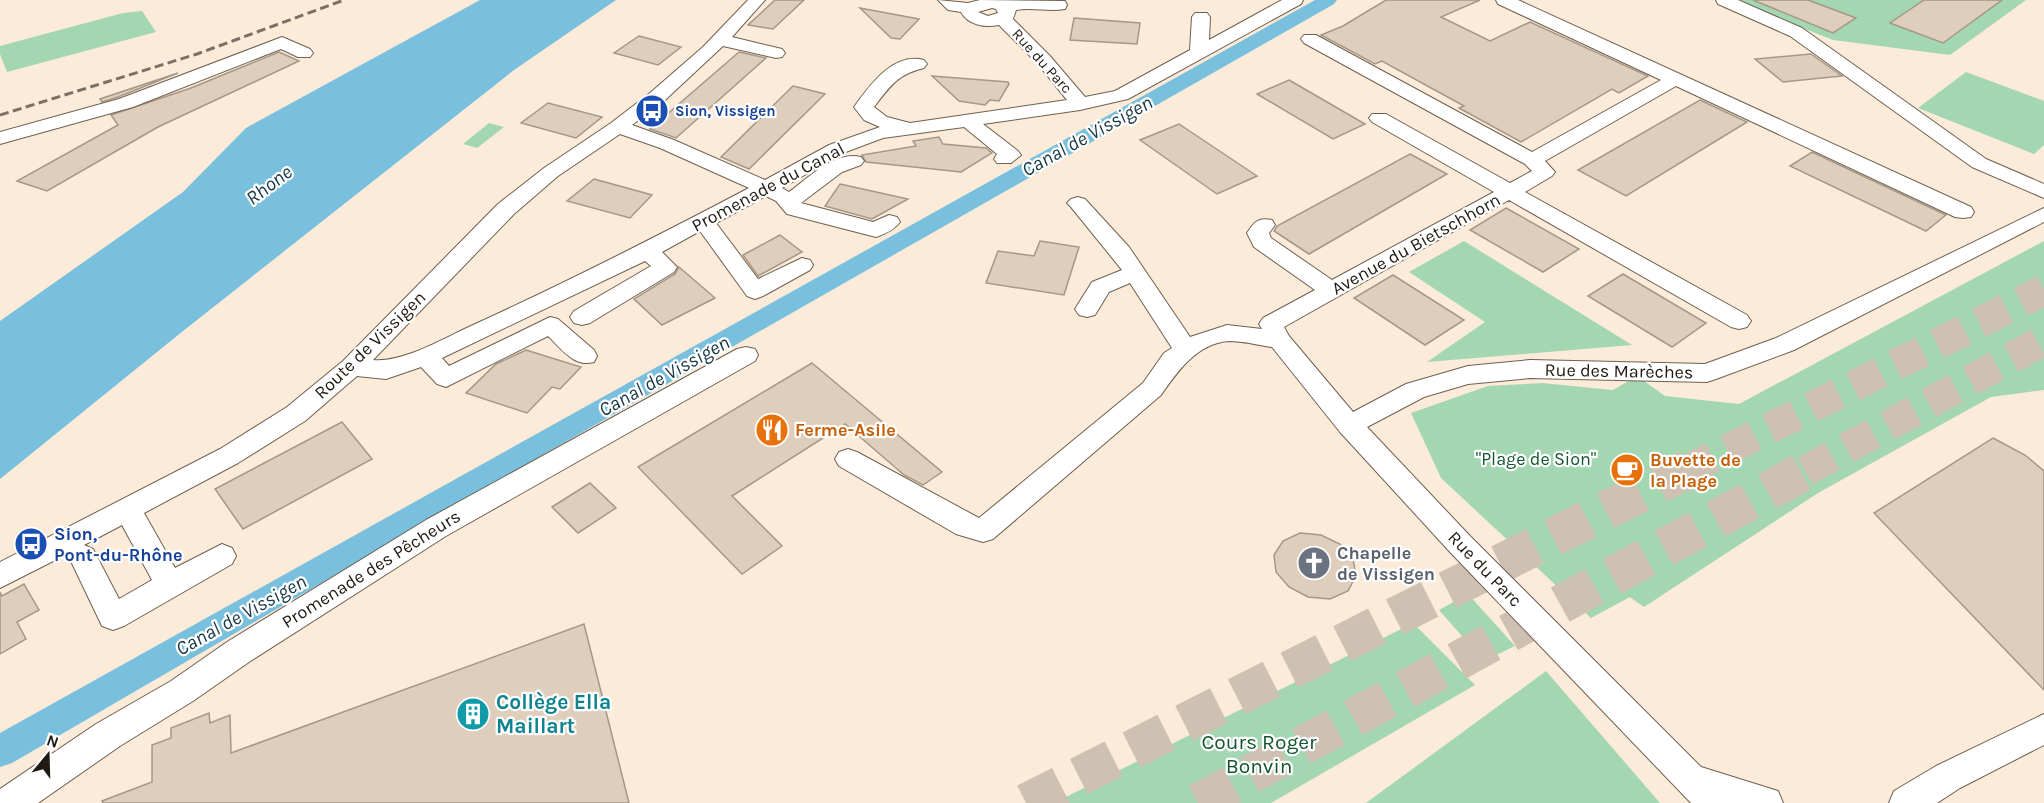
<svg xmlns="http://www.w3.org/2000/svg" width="2044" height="803" font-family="Karla,sans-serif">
<rect width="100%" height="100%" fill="#fbebd8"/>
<g fill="#a3d7b2">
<path d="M1732,0H2026L1950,55L1833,40Z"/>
<path d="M142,11L156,32L7,72L0,54V46L123,13Z"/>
<path d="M1966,72L2044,101V145L2034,154L1918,108Z"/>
<path d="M489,123L504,127L477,148L463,144Z"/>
<path d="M1464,241L1632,345L1427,362L1485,322L1409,272Z"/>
<path d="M2044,241V390L1991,397L1818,493L1644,607L1630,597L1591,618L1441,478L1411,413L1488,386L1542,383L1613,390L1637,376L1665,396L1739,404Z"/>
<path d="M1468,594L1515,646L1484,661L1439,610Z"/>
<path d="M1413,623L1475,685L1271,803H1054Z"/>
<path d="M1546,671L1660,803H1366Z"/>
</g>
<path fill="#79bfde" d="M480,0H616L514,70L183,331L0,479V321L183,192L246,128Z"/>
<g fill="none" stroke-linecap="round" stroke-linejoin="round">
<path fill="#79bfde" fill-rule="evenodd" d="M1315,0H1337L1334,4L488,486L12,763L0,767V733Z"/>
</g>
<g fill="#decebb" stroke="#a69786" stroke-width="1.5">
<path d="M775,0H804L773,29L748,25Z"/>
<path d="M1386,0H1480L1441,17L1490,41L1530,22L1648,76L1619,93L1612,89L1521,142L1459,108L1464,106L1382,61L1375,64L1321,35L1343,26Z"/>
<path d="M1753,0H1808L1856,18L1833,33Z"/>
<path d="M1924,0H2002L1943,43L1890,23Z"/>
<path d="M860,8L919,19L900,39L891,38Z"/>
<path d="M1074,18L1140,23L1137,44L1070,40Z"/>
<path d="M639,36L681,47L658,65L614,53Z"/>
<path d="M279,52L299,61L158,127L47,191L17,181L118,125L111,115L191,88Z"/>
<path d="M739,52L766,58L676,138L650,129Z"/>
<path d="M1811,54L1842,76L1783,82L1755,59Z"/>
<path d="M178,73L118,97L102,102L100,99Z"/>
<path d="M932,76L1008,82L1009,84L999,101L990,100L985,105L959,101Z"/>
<path d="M1289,80L1365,124L1333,139L1257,94Z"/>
<path d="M793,86L825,94L749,169L721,157Z"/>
<path d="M1700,100L1747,122L1626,196L1578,170Z"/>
<path d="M548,103L602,117L576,138L521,123Z"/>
<path d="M1179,124L1257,176L1217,194L1140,140Z"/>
<path d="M939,137L943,144L986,148L992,153L961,172L866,162L862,155L916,146L913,141Z"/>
<path d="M1812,152L1946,215L1926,231L1790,166Z"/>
<path d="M1410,154L1447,174L1309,254L1274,231L1277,226Z"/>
<path d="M594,179L652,195L630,218L567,201Z"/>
<path d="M840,184L908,199L872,219L825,206Z"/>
<path d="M1506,208L1579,249L1543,272L1470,230Z"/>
<path d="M780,235L802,252L758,276L743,255Z"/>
<path d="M1040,241L1079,247L1064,295L986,283L998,251L1034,256Z"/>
<path d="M679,267L715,298L662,325L634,299L675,274Z"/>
<path d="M1623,274L1706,323L1672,347L1588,296Z"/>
<path d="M1393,275L1464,320L1425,345L1354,298Z"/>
<path d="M526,350L581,367L560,389L552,387L527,413L466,393L496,364Z"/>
<path d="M812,363L942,472L923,485L904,475L845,424L732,496L782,546L742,574L638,467Z"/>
<path d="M342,422L372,459L243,529L215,489Z"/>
<path d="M1993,438L2025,455L2044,471V690L1874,513Z"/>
<path d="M590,483L616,508L578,533L552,507Z"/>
<path d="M1300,533L1321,535L1340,544L1353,559L1356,576L1348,591L1330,599L1308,597L1289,587L1276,572L1274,555L1283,541Z"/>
<path d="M24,584L39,610L17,622L26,639L0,654V592L2,596Z"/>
<path d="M584,624L629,803H103L102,801L152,782V745L171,738V728L209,713L210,723L230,715L231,753Z"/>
</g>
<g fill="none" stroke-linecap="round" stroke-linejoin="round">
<g stroke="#cfc1b1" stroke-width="31" stroke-dasharray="31 16" stroke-linecap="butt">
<path d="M1685,471L2044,290"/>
<path d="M1805,471L2044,340"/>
</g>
<g stroke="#cfc1b1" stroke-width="39" stroke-dasharray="39 20" stroke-linecap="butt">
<path d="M1026,803L1688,469"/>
<path d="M1198,803L1808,469"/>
</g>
<g stroke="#6e6050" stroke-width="2">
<g id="minor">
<path d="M748,0H765L732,37L782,49L785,53L782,57L776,58L723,46L664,101L632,125L674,140L765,180L829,145L880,127L864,120L854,107C870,85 893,52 924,60L927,64L924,68C898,74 890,86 874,107L887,117L910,123L1067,100L1038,64L999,25C985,28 968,25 961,12L948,10L938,0L968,3L980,0L1065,1L1067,5L1065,9C1049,12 1033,7 1016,10L1013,19L1050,56L1085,97L1115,91L1190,50L1192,17L1195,13H1207L1210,17L1209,40L1282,0H1303L1301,4L1128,99L1080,110L983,124L1018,151L1021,155L1011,163H997L994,159L997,154L964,127L883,138L843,153L782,188L789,192C808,178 836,150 861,157L864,161L861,165L842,172L801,203L873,222L889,215L897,217L900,222C894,230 885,234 876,237L787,214L776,201L766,196L716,223L758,279L802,258L810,260L813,265L810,270L763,296L755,299L747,296L700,231L662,252L677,267L674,272L590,323L582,325L574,323L570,317L574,311L651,266L645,261L442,358L449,366L550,317L558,319L594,350L597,356L594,362C574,368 561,348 548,336L446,387L437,384L421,367L386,379L357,376L305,421L238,463L144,513L175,568L222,544L232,548L236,556L232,564L124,626L113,630L102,626L69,557L71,552L0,588V562L220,449L287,407L343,361L498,204L544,168L611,123L650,93L703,47ZM992,8L996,9L998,13L988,16L978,12ZM620,134L660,148L749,188C658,236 565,283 471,326C444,338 403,363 373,360L514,214L558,176ZM122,525L152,580L119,599L93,549L84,545Z"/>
<path d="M1496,0H1518L1971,207L1974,212L1971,217L1963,218L1955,217L1676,86L1545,161L1555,172L1552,176L1525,192L1747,315L1751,321L1747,327L1739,329L1731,327L1509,200L1284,327L1289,336L1353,412L1406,384L1468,366L1530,360L1705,364L1776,338L2044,208V222L1794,350L1716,379L1707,382L1530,378L1468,384L1424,397L1367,427L1470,536L1701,767L1778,791L1783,803H1691L1450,552L1340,432L1272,347C1258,345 1243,341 1229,341C1197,343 1177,372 1161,395L993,539L983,542L956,534L839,466L835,459L839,452L848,449L857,452L979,518L1143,383L1164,353L1172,348L1130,283L1109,292L1095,315L1087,317L1079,315L1075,309L1092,282L1122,270L1071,207L1067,203L1071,199L1078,197L1085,199L1129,247L1190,337L1227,325L1262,329L1259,324L1263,318L1315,290L1254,247L1247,233C1254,222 1258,217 1272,220L1275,225L1269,233L1271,238L1332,280L1494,192L1372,122L1369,118L1372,114H1386L1510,183L1532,171L1525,164L1304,43L1301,39L1304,35H1316L1532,152L1661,80L1498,4Z"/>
<path d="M1716,0H1738L1802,28L1986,159L2044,184V198L1972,167L1790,36L1718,4Z"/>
<path d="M282,37L310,49L313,53L310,57H298L281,49L133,107L0,144V132L119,99Z"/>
<path d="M746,347L755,349L758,355L755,361L446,536L249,662L193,701L120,746L38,803H0V789L96,724L171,681L227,642L426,520L737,349Z"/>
<path d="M2044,714V745L1960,788L1937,803H1889L1894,791L1936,766Z"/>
</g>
</g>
<use href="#minor" fill="#fff" fill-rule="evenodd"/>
<path stroke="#7a7065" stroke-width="3" stroke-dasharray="9 4.5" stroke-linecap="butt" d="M0,115L197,54L344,0"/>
</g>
<defs>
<g id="bus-disc" transform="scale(1.725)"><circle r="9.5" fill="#1a4fb4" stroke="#fff"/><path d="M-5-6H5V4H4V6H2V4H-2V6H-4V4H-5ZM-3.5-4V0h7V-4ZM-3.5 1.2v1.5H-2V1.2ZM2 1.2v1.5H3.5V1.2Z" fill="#fff"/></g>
<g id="restaurant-disc" transform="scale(1.725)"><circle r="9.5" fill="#e8710a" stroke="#fff"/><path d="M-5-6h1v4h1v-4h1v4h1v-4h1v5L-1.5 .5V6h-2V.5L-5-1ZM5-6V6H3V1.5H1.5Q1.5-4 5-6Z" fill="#fff"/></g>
<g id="cafe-disc" transform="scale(1.725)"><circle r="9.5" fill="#e8710a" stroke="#fff"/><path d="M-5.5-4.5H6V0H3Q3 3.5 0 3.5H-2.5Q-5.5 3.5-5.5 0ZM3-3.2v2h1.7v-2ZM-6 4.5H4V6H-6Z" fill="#fff"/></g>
<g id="church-disc" transform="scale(1.725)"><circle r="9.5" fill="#6b7280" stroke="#fff"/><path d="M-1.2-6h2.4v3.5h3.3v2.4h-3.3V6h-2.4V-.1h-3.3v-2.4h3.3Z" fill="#fff"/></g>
<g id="building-disc" transform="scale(1.725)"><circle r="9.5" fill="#0f9aa8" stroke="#fff"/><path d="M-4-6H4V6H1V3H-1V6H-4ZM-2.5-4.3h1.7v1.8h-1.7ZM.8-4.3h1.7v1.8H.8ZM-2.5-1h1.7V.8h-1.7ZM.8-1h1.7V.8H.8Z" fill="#fff"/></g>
</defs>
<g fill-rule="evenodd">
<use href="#bus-disc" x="652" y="111"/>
<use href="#restaurant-disc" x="772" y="430"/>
<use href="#cafe-disc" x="1627" y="470"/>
<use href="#bus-disc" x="31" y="544"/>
<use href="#church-disc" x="1314" y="563"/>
<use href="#building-disc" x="473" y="714"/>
</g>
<g text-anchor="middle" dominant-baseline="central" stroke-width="4.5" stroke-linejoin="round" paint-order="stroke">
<g font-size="15" fill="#201a14" stroke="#fff">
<text transform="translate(1042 61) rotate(48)">Rue du Parc</text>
</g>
<g font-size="15" font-weight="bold" fill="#164399" stroke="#fff" text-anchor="start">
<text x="675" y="111">Sion, Vissigen</text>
</g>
<g font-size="18" fill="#201a14" stroke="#fff">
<text transform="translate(768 187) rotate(-28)">Promenade du Canal</text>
<text transform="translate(1416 244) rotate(-29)">Avenue du Bietschhorn</text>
<text transform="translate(370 345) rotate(-44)">Route de Vissigen</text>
<text transform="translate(1619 371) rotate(1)">Rue des Marèches</text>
<text transform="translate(371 569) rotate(-32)">Promenade des Pêcheurs</text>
<text transform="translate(1485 569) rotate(46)">Rue du Parc</text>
</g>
<g font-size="18" font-weight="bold" fill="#c56008" stroke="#fff" text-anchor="start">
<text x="795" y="430">Ferme-Asile</text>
<text x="1650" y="460">Buvette de<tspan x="1650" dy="21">la Plage</tspan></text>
</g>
<g font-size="18" fill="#135530" stroke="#fff">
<text x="1536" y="459">"Plage de Sion"</text>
</g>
<g font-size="18" font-weight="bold" fill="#164399" stroke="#fff" text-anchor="start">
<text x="54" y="534">Sion,<tspan x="54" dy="21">Pont-du-Rhône</tspan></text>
</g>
<g font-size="18" font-weight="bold" fill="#5b616d" stroke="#fff" text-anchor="start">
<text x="1337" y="553">Chapelle<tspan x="1337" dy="21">de Vissigen</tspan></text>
</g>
<g font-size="20" font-style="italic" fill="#163744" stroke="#fff">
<text transform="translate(1087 136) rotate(-29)">Canal de Vissigen</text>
<text transform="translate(269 185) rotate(-37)">Rhone</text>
<text transform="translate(664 376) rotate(-29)">Canal de Vissigen</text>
<text transform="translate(241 615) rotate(-29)">Canal de Vissigen</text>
</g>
<g font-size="21" font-weight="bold" fill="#0d838f" stroke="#fff" text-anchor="start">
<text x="496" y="702">Collège Ella<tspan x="496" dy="24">Maillart</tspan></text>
</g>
<g font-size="21" fill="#135530" stroke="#fff">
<text x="1259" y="742">Cours Roger<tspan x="1259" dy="24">Bonvin</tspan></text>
</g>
</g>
<g transform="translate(48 755) rotate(19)" stroke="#ffffff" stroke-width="4.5" paint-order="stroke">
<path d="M0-4.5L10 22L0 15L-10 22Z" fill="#201a14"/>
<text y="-9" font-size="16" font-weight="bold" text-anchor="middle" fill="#201a14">N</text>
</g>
</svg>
